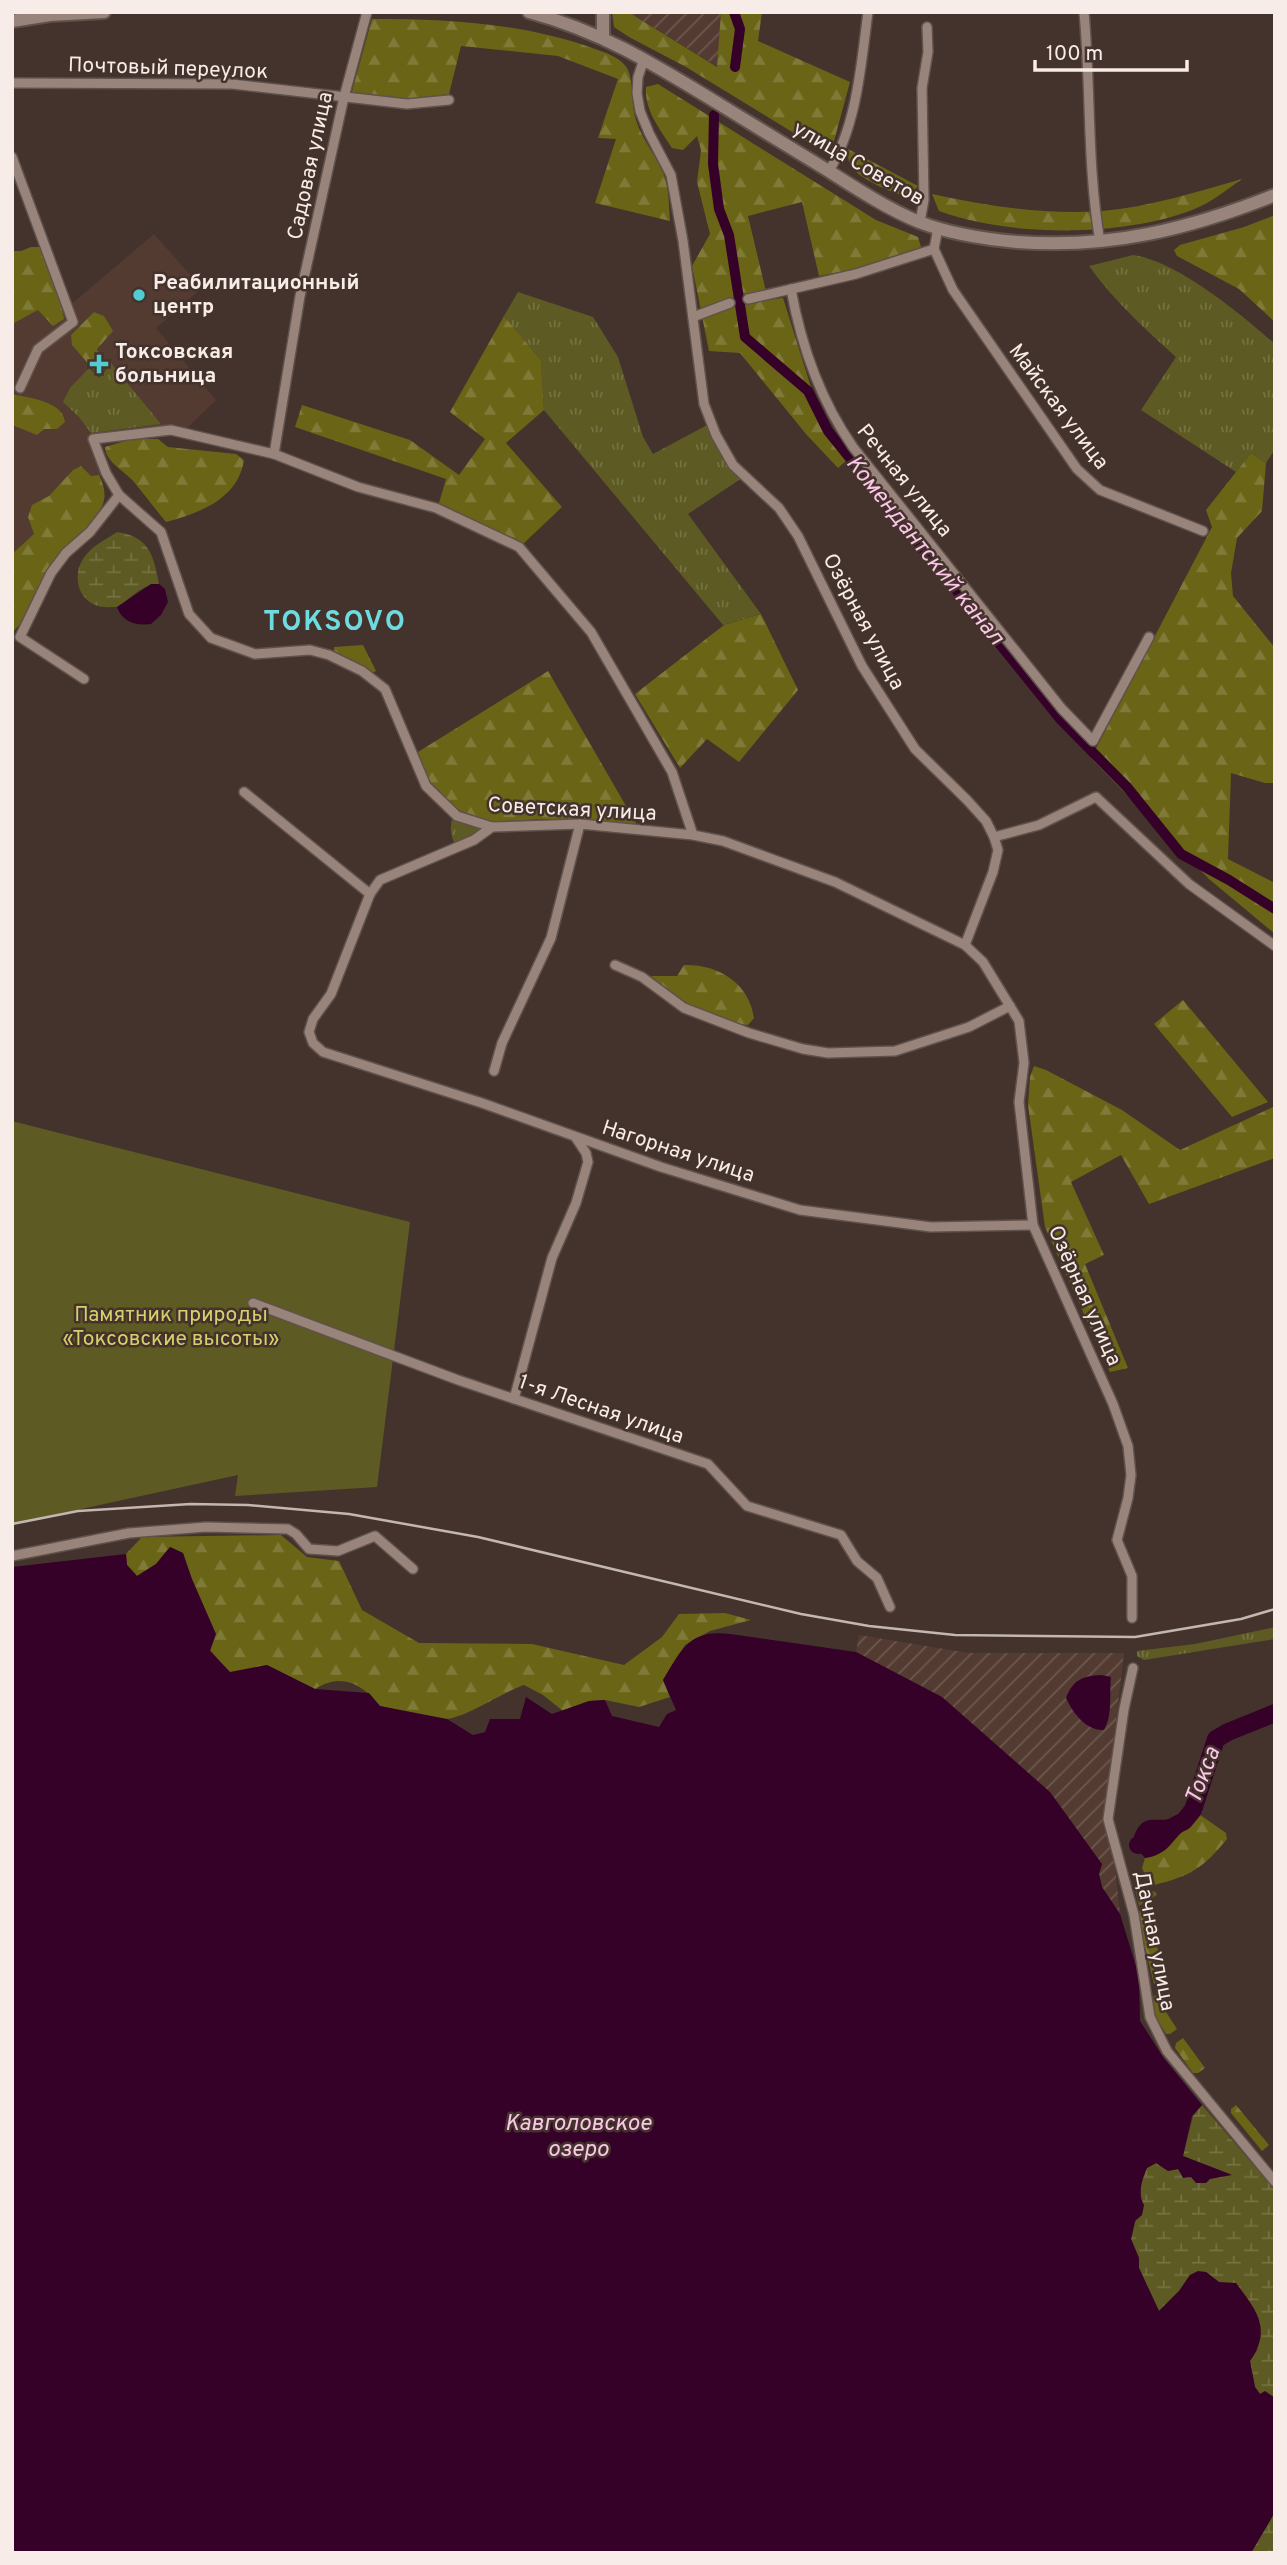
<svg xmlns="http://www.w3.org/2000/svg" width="1287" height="2565" font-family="Overpass,sans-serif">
<defs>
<pattern id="industrial-furrows" width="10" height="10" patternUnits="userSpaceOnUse" patternTransform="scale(1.75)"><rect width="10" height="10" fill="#533b31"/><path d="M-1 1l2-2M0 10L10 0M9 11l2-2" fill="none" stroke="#6c584f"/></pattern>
<pattern id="grass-tufts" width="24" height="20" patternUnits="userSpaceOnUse" patternTransform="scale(1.75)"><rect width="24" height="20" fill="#5d5a23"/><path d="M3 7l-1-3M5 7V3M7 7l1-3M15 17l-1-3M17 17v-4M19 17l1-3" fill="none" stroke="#757243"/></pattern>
<pattern id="forest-firs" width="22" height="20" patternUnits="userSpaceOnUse" patternTransform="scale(1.75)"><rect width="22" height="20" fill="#696416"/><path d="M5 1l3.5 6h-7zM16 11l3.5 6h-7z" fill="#7f7a38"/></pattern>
<pattern id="wetland-marsh" width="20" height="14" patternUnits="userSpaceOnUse" patternTransform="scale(1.75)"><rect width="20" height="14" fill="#5d5a23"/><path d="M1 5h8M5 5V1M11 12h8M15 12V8" fill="none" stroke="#757243"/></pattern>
</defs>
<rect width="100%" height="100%" fill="#44332c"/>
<path fill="#533b31" d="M154,234L202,288L156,328L216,400L186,429L166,426L135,428L88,435L103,472L85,492L12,555V274L68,307Z"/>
<g fill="url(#industrial-furrows)">
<path d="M628,12H721L718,67Z"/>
<path d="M859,1635L969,1653H1124L1104,1821L1114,1858L1120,1914L1102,1887L1099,1874L942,1697L856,1652Z"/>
</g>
<g fill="url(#grass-tufts)">
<path d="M1133,255C1177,261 1241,314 1275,344V449L1266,463L1251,453L1236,472L1141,410L1176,357C1144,328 1114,301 1089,266Z"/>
<path d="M518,292L593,317L618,357L643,437L653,454L709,424L742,478L688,514L761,614L723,625L544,410L541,360L504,316Z"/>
<path d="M110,360L113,366L161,424L91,433L79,417L63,402L70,388L89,368L99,378L107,369L104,363Z"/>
<path d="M457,810L493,822L495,830L477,844L460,852C450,840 447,823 457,810Z"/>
<path d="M1275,1627V1639L1144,1660L1137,1656V1651L1195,1644Z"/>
</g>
<g fill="url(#forest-firs)">
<path d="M612,12H628L717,67L721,12H762L758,41L850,82L834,141L828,148L820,149L686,67L629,37L614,27Z"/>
<path d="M372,19C447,19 525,23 595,49C606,53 620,57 627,68C634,80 631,105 636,120C642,141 659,158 665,178C669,191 669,207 670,221L595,203L616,139L598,138L618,79L558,56L461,46L446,106L409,109L349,102Z"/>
<path d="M658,84L876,220L918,237L921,247L855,269L819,276L802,202L748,216L768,300L783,298L825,432L848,459L838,468L806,434L740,353L709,351L692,266L710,234L697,182L701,150L697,136L683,150L672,148C660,129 644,110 646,87Z"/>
<path d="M848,149L918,186L909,197C893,194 865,181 854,170C848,164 848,157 848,149Z"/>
<path d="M1242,179C1226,190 1211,203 1192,210C1122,237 1009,237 939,211L932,194C988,206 1044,215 1102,211C1149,207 1196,192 1242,179Z"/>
<path d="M1275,215V322L1239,289L1177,256L1174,250L1180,245L1244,227Z"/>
<path d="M31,247H40L61,303L64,319L53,326L38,310L12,324V251H21Z"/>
<path d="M94,312L104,316L113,331L97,349L105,368L99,376L72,345L71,335Z"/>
<path d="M504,316L541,360L544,410L506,443L562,507L523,544L439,503L446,479L295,427L302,405L410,440L459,475L485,439L450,412Z"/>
<path d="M12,394C29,398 63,401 65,422L57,429H44L37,435L12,425Z"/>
<path d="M132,439H158L168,447L236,454L244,460C238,499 200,513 166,522C155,509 145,495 134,482C124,470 106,463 105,447Z"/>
<path d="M1251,453L1266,463L1262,511L1237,538L1231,573L1233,596L1275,648V783H1265L1231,773L1228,859L1275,883V934L1209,879L1091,758L1212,527L1206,510Z"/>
<path d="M81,466L91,476L99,475C104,485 107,496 102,506C91,530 66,543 52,563C41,578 41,594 33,608C27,617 19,625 12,633V554L34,534L28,517L32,505L49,496L73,470Z"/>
<path d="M761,614L798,690L739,762L707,739L680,768L635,694L724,625Z"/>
<path d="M363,645L376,671L372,673L364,666L334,652V647Z"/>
<path d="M548,671L637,825L544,819L493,822L457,810L443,799L429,784L418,752Z"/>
<path d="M684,965C717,964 749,982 754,1018L748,1025C713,1023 675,1000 651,976H677Z"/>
<path d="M1183,1000L1268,1102L1232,1117L1154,1024Z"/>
<path d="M1034,1066L1046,1070L1122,1110L1180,1150L1275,1106V1158L1149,1204L1121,1155L1071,1182L1104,1255L1085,1264L1128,1368L1110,1372L1045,1227L1028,1105L1030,1077Z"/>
<path d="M281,1535L307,1557L339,1561L362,1610L419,1643L532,1644L624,1665L662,1637L679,1614L725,1613L751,1620L710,1631L685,1645L663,1680L670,1697L639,1707L605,1700L589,1701L563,1711L543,1695L524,1685C503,1692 462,1720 444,1719C423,1718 400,1710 380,1706C362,1684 342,1672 315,1689L267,1665L230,1673L210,1650L183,1553L170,1547L156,1564L137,1576L127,1565L126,1554L142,1537Z"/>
<path d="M1193,1810L1226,1833L1227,1839C1203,1868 1191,1876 1154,1885L1147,1879L1142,1868L1145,1858C1169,1854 1170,1842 1186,1828L1184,1821Z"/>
<path d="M1146,1905L1166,1980L1158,1984H1154L1137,1913Z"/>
<path d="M1155,1995L1177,2029L1170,2034H1166L1154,2014L1151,2000Z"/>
<path d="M1183,2038L1205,2068L1198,2073H1193L1175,2048L1176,2043Z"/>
<path d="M1236,2105L1269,2145L1262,2151L1231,2113V2109Z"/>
</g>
<g fill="url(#wetland-marsh)">
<path d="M117,532C149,536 154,556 159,584C141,584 131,599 117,607C110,607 101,608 95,605C77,597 73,575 83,559C91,546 105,540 117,532Z"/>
<path d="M1202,2105L1275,2190V2398L1266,2392L1260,2394L1255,2387L1250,2361L1258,2349L1219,2282L1206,2272L1190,2275L1179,2291L1159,2311L1139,2268V2258L1131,2239L1141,2199V2185L1146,2168L1156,2163L1168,2171L1178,2169C1196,2181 1209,2180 1230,2174L1183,2156L1193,2116Z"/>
<path d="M1275,2512V2553H1251Z"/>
</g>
<g fill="#5d5a23">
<path d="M12,1121L410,1222L377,1487L235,1496L238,1475L12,1524Z"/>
<path d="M1134,1886L1156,1892L1157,1895L1139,1906Z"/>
</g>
<g fill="#360129">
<path d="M151,584H159L165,589L168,602L161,615L151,624C136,626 122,622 117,607Z"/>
<path d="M170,1547L183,1553L192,1579L216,1634L210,1651L230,1672L267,1665L315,1689L369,1693L380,1706L447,1719L473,1735L485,1732L490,1719H520L526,1697L552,1714L589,1701L605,1700L612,1716L659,1727L667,1714L676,1710L663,1680C682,1649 689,1629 730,1634L856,1652L942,1697L1050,1792L1102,1864L1099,1874L1102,1887L1120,1914L1139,1976L1140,2021L1163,2057L1202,2105L1192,2116L1183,2156L1232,2175L1210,2179L1206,2183H1196L1191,2177L1183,2178L1178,2169L1168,2171L1156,2163L1147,2168C1142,2180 1137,2193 1144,2205L1142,2215L1135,2221L1131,2239L1139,2258V2268L1159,2311L1179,2291L1190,2275L1198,2271L1206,2272L1219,2282L1236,2283C1257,2311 1272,2329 1250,2361L1255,2387L1260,2394L1265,2391L1275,2398V2512L1251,2553H12V1567L126,1554L127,1565L137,1576L156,1564Z"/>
<path d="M1101,1675L1111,1677C1109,1694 1113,1715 1104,1730C1086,1731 1073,1713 1066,1698C1073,1680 1082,1676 1101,1675Z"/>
<path d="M1193,1810L1184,1821L1186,1828C1170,1842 1169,1854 1145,1858L1139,1851L1134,1836C1143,1813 1153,1822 1172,1819C1179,1817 1186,1811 1193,1810Z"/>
</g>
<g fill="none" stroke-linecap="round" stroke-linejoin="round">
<g stroke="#360129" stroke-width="10">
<path d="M734,12L740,29L735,67"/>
<path d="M714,115L713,164L719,209L729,235L745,337L808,391L828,431L1061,720L1127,787L1181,854L1229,880L1275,909"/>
</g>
<path stroke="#360129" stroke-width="18" d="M1138,1845L1184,1821L1193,1810L1216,1739L1228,1732L1275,1713"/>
<g stroke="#5f514b" stroke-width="12">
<g id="street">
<path d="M1084,12C1091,89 1087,166 1100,242"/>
<path d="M644,59L638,77L637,93L640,111L649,133L671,175L683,241L704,404L716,435L733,465L779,508L798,536L862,666L915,749L967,800L986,821L994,837L998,850L993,872L965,945L983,962L1019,1021L1024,1063L1019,1102L1033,1225L1113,1404L1128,1446L1131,1475L1128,1498L1117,1540L1132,1576V1618"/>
<path d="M12,83L232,84L407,104L449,100"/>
<path d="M12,157L73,322L38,349L20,388"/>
<path d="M829,171C857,125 861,65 868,12"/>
<path d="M920,222L924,200L922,88L928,52L927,27"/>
<path d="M934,249L953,290L1077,469L1100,490L1203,531"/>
<path d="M791,289C801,345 821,401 853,447L1062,709L1093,741L1149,637"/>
<path d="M748,299L856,274L934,249L938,228"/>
<path d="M693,317L730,303"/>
<path d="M274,454L300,296L344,97L367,12"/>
<path d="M119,495L161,532L189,614L211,638L255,654L310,650L329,655L362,671L385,689L426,786L457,816L492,827L580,824L693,835L723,841L835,882L965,945"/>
<path d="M84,679L20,637L51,573L66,553L90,532L119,495L106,473L93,439L171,430L274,454L358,487L436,508L519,547L591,632L672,772L693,835"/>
<path d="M244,792L370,894L331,994L313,1019L309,1032L313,1043L323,1052L482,1103L661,1167L800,1210L931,1227L1033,1225"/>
<path d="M994,837L1039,825L1096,797L1189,884L1275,946"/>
<path d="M370,894L380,880L474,840L492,827"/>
<path d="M615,965L642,977L684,1008L749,1033L803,1049L828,1053L895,1051L969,1027L1010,1006"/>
<path d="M494,1071L502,1043L551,938L580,824"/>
<path d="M253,1303L458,1380L708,1464L747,1506L841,1535L857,1561L877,1578L890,1607"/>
<path d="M514,1399L552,1258L576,1203L588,1162L586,1153L576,1138"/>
<path d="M12,1556L129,1533L206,1527L288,1529L296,1534L309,1549L338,1551L375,1536L413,1569"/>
<path d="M1133,1668L1124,1709L1108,1819L1134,1915L1150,2017L1167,2051L1275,2182"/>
</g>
</g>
<g stroke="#5f514b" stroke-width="16">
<g id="secondary">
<path d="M529,12C603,32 655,65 719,104C755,126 791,148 827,170C857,189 886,208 919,222C950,234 984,239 1017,242C1109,249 1190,229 1275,195"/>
<path d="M12,21L50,15L104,12"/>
<path d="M603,37V12"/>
</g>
</g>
<use href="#street" stroke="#99847c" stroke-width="9"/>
<use href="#secondary" stroke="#99847c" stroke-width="12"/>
<path stroke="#c3b7b1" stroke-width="2.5" d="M12,1524L78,1511L191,1504L248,1505L349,1514L478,1537L801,1614L869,1626L955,1635L1135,1637L1241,1619L1275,1609"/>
</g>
<g fill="#51ccd2" stroke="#44332c" stroke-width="2.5">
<circle cx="139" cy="295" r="7"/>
<path d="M95.5 353.5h7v7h7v7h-7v7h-7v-7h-7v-7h7z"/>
</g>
<g text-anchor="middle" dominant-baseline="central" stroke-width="5" stroke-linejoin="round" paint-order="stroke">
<g font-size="21" fill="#f7ece7" stroke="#44332c">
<text transform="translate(168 69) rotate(2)">Почтовый переулок</text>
<text transform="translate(858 164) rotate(30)">улица Советов</text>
<text transform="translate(311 166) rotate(-78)">Садовая улица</text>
<text transform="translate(1058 407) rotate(53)">Майская улица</text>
<text transform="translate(904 481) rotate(51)">Речная улица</text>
<text transform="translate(863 622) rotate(62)">Озёрная улица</text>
<text transform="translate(572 810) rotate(3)">Советская улица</text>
<text transform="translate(678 1152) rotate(18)">Нагорная улица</text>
<text transform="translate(1084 1296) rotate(66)">Озёрная улица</text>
<text transform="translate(601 1410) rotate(19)">1-я Лесная улица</text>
<text transform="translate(1154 1941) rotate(79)">Дачная улица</text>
</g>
<g font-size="21" font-weight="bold" fill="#f7ece7" stroke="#44332c" text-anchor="start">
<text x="153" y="283">Реабилитационный<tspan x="153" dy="24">центр</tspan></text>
<text x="115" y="352">Токсовская<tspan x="115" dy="24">больница</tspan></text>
</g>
<g font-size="21" fill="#d6d06a" stroke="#44332c">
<text x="171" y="1315">Памятник природы<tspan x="171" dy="24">«Токсовские высоты»</tspan></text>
</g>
<g font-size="23" font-style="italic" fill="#fbc6e8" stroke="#44332c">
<text transform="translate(924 551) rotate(51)">Комендантский канал</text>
<text transform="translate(1204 1776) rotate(-69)">Токса</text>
<text x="578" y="2124">Кавголовское<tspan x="578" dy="26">озеро</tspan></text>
</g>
<g font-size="28" font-weight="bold" letter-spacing="2" fill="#6edbe0" stroke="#44332c">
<text x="335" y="623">TOKSOVO</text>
</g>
</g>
<rect width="1287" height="2565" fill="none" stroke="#f7ece7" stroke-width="28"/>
<path d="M1035 60v10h152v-10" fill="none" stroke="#f7ece7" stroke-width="3.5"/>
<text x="1046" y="60" font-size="21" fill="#f7ece7" stroke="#44332c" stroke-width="5" paint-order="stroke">100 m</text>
</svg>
